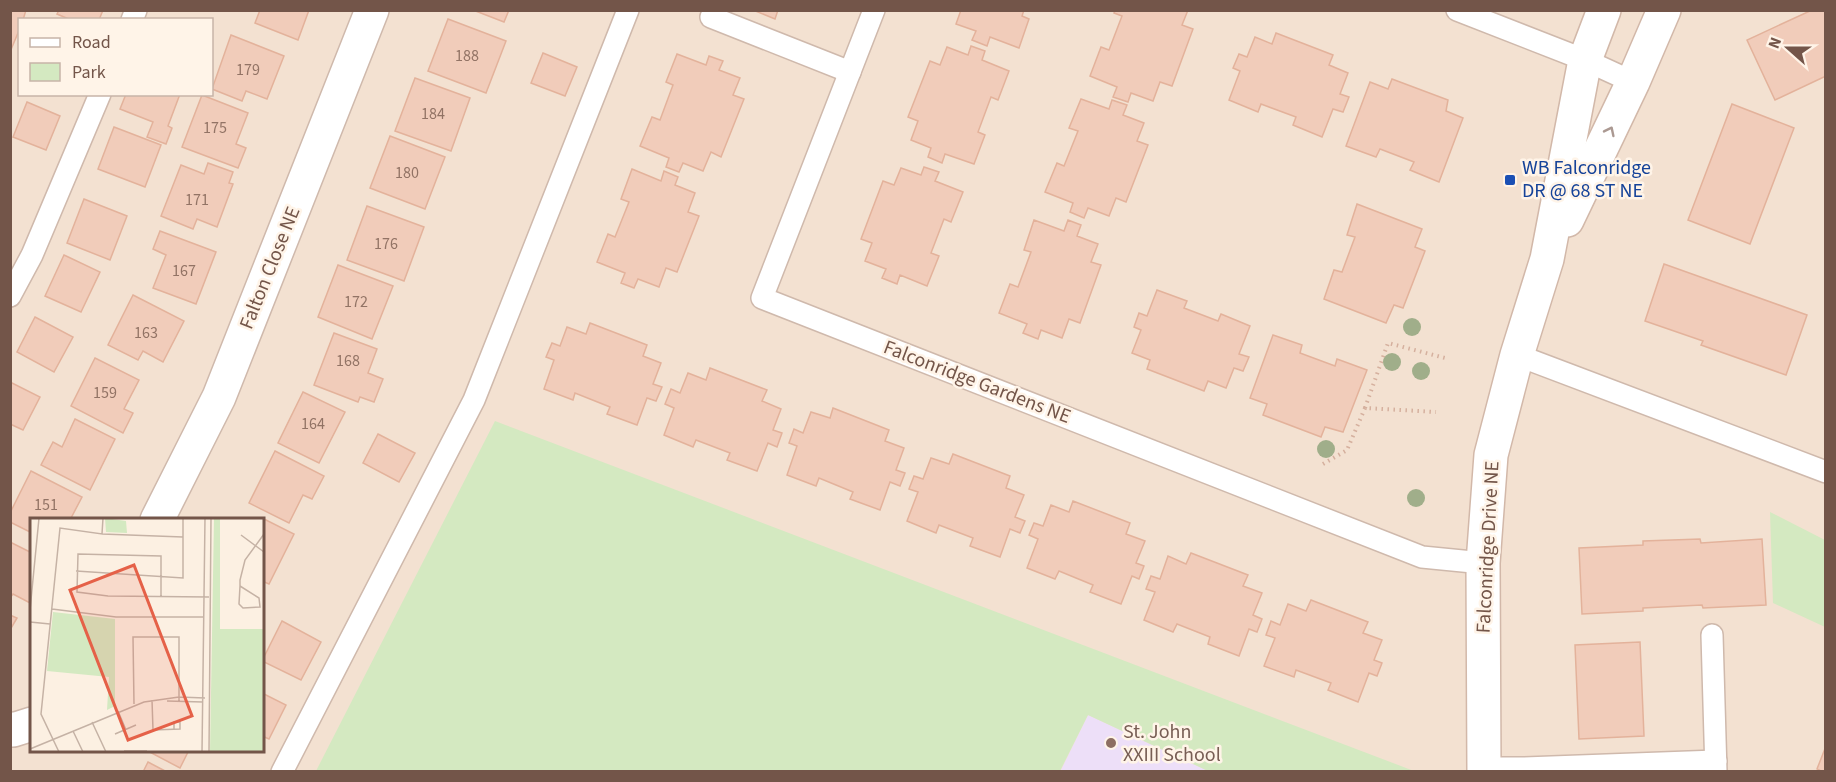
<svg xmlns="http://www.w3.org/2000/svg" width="1836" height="782" font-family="'Source Sans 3',sans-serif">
<rect width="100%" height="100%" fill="#fcf0e2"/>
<path fill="#f3e1d1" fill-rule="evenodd" d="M11,11H1825V771H11ZM20,20H212V94H20ZM32,520H262V750H32Z"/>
<path fill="#eddff8" d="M1088,715L1208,771L1060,772Z"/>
<g fill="#d4e9c1">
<path d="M495,421L1414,771H1208L1088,715L1060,771H316Z"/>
<path d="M1770,512L1825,540V627L1773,603Z"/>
</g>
<g fill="#f1ccba" stroke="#e3b29b" stroke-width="1.5">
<path d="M10,10H26L23,20H20V28L10,52Z"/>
<path d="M59,10H103L99,20H71L57,14Z"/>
<path d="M260,10H309L298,40L255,23Z"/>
<path d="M473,10H509L504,22Z"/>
<path d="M753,10H778L775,19Z"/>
<path d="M961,10H1024L1022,16L1029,19L1019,48L990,37L987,46L972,40L976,31L956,24Z"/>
<path d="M1115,10H1188L1182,25L1193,29L1172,86L1160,82L1153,101L1131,93L1128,102L1113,97L1117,87L1090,76L1101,47L1109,50L1122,16L1114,13Z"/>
<path d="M1812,10H1826V76L1775,100L1747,40Z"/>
<path d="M448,19L506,41L486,93L428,71Z"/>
<path d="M1276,33L1333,55L1329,65L1348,73L1340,94L1349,97L1343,112L1333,109L1322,137L1293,125L1296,117L1261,104L1258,112L1229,100L1240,71L1233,68L1239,54L1247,57L1255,37L1272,44Z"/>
<path d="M231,35L284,56L267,99L246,91L242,101L212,89Z"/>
<path d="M971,46L985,51L982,60L1009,71L998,100L991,97L978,132L985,135L974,164L945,154L942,163L928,157L931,148L911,140L918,121L908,117L930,61L940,65L947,47L968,55Z"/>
<path d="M543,53L577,67L565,96L531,83Z"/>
<path d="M677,54L706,65L709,56L723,61L719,70L740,78L733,95L744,99L721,157L711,152L703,171L683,163L679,172L666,167L669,158L640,146L652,117L660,120L673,85L666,82Z"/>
<path d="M415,78L470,98L451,151L395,131Z"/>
<path d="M1392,79L1448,100L1446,111L1463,118L1439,182L1410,170L1414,162L1380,149L1376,157L1346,146L1370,82L1388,89Z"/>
<path d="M126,94H180L168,126L172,128L166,144L147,137L153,122L120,109Z"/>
<path d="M202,95L248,113L236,144L246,148L238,168L182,147Z"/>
<path d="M1081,99L1109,109L1112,100L1127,105L1123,115L1144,123L1137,141L1148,145L1126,202L1116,198L1109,216L1088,208L1084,218L1070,212L1073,203L1045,192L1057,163L1064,166L1078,131L1069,128Z"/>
<path d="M27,102L60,116L46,150L13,137Z"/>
<path d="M1732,104L1794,128L1750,244L1688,220Z"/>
<path d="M114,127L161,145L145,187L98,169Z"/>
<path d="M390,136L445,157L425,209L370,188Z"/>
<path d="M208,163L233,172L229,183L233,184L217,227L197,219L193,229L161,216L181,165L204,174Z"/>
<path d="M924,167L939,172L935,181L963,192L951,222L944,219L931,253L939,256L927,286L900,275L897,284L882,278L886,269L865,261L872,243L861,239L883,181L894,185L901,168L921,175Z"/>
<path d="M632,169L661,181L664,171L678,177L675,185L695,193L688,212L699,216L677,272L666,268L659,287L638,279L634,288L621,283L625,273L597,262L608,234L615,237L629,202L621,199Z"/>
<path d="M84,199L127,216L110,260L67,243Z"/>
<path d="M1357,204L1422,229L1415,247L1425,251L1403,308L1394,305L1386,323L1324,299L1334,270L1342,272L1355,237L1347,235Z"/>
<path d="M367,206L424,227L404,281L347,260Z"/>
<path d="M1034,220L1064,231L1068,220L1081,225L1077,236L1098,244L1091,262L1101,265L1080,323L1069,319L1062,338L1041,330L1038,339L1023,333L1027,324L999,313L1010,284L1018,287L1031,252L1024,250Z"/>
<path d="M160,231L216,252L196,304L153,288L166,255L153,249Z"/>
<path d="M64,255L100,272L81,312L45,296Z"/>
<path d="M1664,264L1807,315L1786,375L1701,345L1703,341L1645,321Z"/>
<path d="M338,265L393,286L372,339L318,317Z"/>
<path d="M1157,290L1187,301L1184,308L1218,321L1221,314L1250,326L1239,354L1249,357L1243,371L1234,368L1226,388L1208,381L1204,391L1147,369L1150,360L1132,353L1141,330L1134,327L1139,313L1147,316Z"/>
<path d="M133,295L184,321L163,362L143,351L138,360L108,345Z"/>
<path d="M35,317L73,337L54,372L17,352Z"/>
<path d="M590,323L647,345L643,356L661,363L653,384L662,387L656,401L647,398L637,425L607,414L610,407L575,393L573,400L544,389L554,360L546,357L552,343L560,346L567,327L586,334Z"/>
<path d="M334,333L377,349L368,373L383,379L374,402L360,397L358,402L314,385Z"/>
<path d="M1273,335L1302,345L1300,353L1335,366L1337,359L1367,370L1343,432L1325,427L1321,437L1263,415L1267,404L1250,398Z"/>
<path d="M95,358L139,380L124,409L133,413L123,433L71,406Z"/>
<path d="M710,368L767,390L762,401L781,409L773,430L782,433L777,447L768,443L757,471L727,460L730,453L696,440L693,447L664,435L674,408L665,404L671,389L680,393L688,373L706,380Z"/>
<path d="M10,382L40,397L23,430L10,424Z"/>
<path d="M303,392L345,412L319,463L278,443Z"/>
<path d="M833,408L889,430L885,441L904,448L896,470L905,473L900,486L890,482L880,510L850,499L853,492L819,478L816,486L787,475L797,446L789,443L794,429L803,433L811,412L830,418Z"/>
<path d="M75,419L115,439L90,490L41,465L53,442L62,447Z"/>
<path d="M378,434L415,453L399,482L363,463Z"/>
<path d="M275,451L324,476L312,499L303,495L289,523L249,503Z"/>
<path d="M953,454L1010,476L1006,488L1024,495L1015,517L1025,521L1020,533L1010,529L1000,557L970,546L973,538L939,525L936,533L907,521L918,492L909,489L914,476L923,479L931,458L949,464Z"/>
<path d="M31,471L82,497L70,520H32V533L10,522V513Z"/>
<path d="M1073,501L1130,523L1126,534L1145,541L1136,563L1144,566L1139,579L1132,576L1121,604L1090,592L1093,585L1059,571L1055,579L1027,568L1038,539L1029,535L1034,523L1043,526L1051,505L1069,512Z"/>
<path d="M264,519L294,534L269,584L262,581Z"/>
<path d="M1700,539L1701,543L1762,539L1766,605L1703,608L1702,605L1643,608V611L1582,614L1579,548L1643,545V541Z"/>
<path d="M10,542L32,553V604L13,594L10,598Z"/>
<path d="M1191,553L1248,575L1243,586L1262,593L1253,615L1262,619L1257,632L1249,629L1239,656L1208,644L1210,637L1177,624L1173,632L1144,620L1155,592L1146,589L1151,576L1160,579L1168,556L1186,564Z"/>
<path d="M1311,600L1368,622L1363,633L1382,640L1374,660L1382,663L1377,676L1369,673L1358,702L1328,690L1331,683L1296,670L1294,677L1264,666L1275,638L1266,635L1271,621L1280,625L1288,604L1306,611Z"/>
<path d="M10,615L17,618L10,630Z"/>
<path d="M282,621L321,642L301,680L262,661Z"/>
<path d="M1640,642L1644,736L1579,739L1575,645Z"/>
<path d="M262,693L286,705L269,739L262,736Z"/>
<path d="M1826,746V772H1823L1817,769Z"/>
<path d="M146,750H189L180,768Z"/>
<path d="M148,762L167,772H143Z"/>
</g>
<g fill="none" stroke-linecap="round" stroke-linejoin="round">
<g stroke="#cfb9ac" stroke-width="24">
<g id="lane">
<path d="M874,10L762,298L1422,557L1483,563"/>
<path d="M1457,10L1585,60L1633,82"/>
<path d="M711,17L850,72"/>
<path d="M132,20L136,10"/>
<path d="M10,296L32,255L100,94"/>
<path d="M1517,355L1826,472"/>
<path d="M1712,635L1716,772"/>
<path d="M1484,768H1524L1716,761"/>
<path d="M282,772L474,400L628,10"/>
</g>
</g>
<g stroke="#cfb9ac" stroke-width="36">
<g id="street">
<path d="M157,520L219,397L372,10"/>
<path d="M10,729L13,730L32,724"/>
</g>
</g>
<g stroke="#d2b8a9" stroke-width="36">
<g id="secondary">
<path d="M1567,220L1633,82L1664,10"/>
<path d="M1484,772L1483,563L1491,455L1517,355L1547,259L1585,60L1604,10"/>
</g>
</g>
<g stroke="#d5b09e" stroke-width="4" stroke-dasharray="1.5 4.5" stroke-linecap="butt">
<path d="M1365,408L1388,343L1445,358"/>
<path d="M1323,464L1347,450L1365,408L1436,412"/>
</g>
<use href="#lane" stroke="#fff" stroke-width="21"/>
<use href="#street" stroke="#fff" stroke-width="33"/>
<use href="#secondary" stroke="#fff" stroke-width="33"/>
</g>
<g fill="#a0ae8a">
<circle cx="1412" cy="327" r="9"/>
<circle cx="1392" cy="362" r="9"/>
<circle cx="1421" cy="371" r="9"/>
<circle cx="1326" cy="449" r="9"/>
<circle cx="1416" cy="498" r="9"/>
</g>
<defs><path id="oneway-chevron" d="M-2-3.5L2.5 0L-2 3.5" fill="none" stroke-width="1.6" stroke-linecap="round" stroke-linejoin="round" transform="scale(1.5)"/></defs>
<use stroke="#ab9992" href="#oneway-chevron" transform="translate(1610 131) rotate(-64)"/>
<rect fill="#1a4fb4" stroke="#fff4e8" stroke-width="2" x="1504" y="174" width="12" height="12" rx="3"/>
<circle fill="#8d6e63" stroke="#fff4e8" stroke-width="2" cx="1111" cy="743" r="6"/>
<g text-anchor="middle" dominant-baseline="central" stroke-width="5" stroke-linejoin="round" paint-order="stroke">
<g font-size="16" fill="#927365">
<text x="467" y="56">188</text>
<text x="248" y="70">179</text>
<text x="433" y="114">184</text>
<text x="215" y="128">175</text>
<text x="407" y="173">180</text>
<text x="197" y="200">171</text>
<text x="386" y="244">176</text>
<text x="184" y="271">167</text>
<text x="356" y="302">172</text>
<text x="146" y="333">163</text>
<text x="348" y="361">168</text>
<text x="105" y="393">159</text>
<text x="313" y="424">164</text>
<text x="46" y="505">151</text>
</g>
<g font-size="20" fill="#164399" stroke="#fff4e8" text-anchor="start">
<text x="1522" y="168">WB Falconridge<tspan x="1522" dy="23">DR @ 68 ST NE</tspan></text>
</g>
<g font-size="20" fill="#735549" stroke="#fff4e8">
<text transform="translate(270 268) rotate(-68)">Falton Close NE</text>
<text transform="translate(977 382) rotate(21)">Falconridge Gardens NE</text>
<text transform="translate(1488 547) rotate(-87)">Falconridge Drive NE</text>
</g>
<g font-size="20" fill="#785e54" stroke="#fff4e8" text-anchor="start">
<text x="1123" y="732">St. John<tspan x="1123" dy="23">XXIII School</tspan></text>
</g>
</g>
<g transform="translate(30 518)">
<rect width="234" height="234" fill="#fcf0e2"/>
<path d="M75,0L96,3L97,15L76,14ZM184,0H190V111H234V234H180ZM23,94L85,101V188L77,192L79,159L17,153Z" fill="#d4e9c1"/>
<path fill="none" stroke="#c5b2a5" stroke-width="1.5" d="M72,16L153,19M211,17L234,34M46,53L153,60V0M210,68L229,80L230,89L213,90L209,86L210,68V62L215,42L234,16M131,78V38L48,36L47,74L78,78L179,79M22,91L86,99H173M0,92L9,0M0,104L20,106M122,182L123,212L150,211V204H144V211M137,183L173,184M104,186L103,119H149V183M88,193L96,212M62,204L76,234M43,213L53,234M85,216L106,207M0,231L114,184L149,179L175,180M94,233H117M29,234L11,196L30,10L72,16L73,0M172,234L175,0M179,234L181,0"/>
<path fill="#e56148" fill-opacity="0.15" stroke="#e56148" stroke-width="3" d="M104,47L162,198L98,222L40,72Z"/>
<rect width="234" height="234" fill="none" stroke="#735549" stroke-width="3"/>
</g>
<rect width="1836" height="782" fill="none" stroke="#735549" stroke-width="24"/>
<rect x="18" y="18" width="195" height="78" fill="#fff4e8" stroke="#c7b4a8" stroke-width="1.5"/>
<rect x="30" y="38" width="30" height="9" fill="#ffffff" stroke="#c7b4a8" stroke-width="1.5"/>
<text x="72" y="48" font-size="18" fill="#735549">Road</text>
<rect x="30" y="63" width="30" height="18" fill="#d4e9c1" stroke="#c7b4a8" stroke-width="1.5"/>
<text x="72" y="78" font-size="18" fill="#735549">Park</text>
<g transform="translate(1788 48) rotate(291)" stroke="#fff4e8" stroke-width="4.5" paint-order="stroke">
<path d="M0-4.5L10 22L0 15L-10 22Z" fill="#735549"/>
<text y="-9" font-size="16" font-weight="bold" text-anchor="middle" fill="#735549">N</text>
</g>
</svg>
